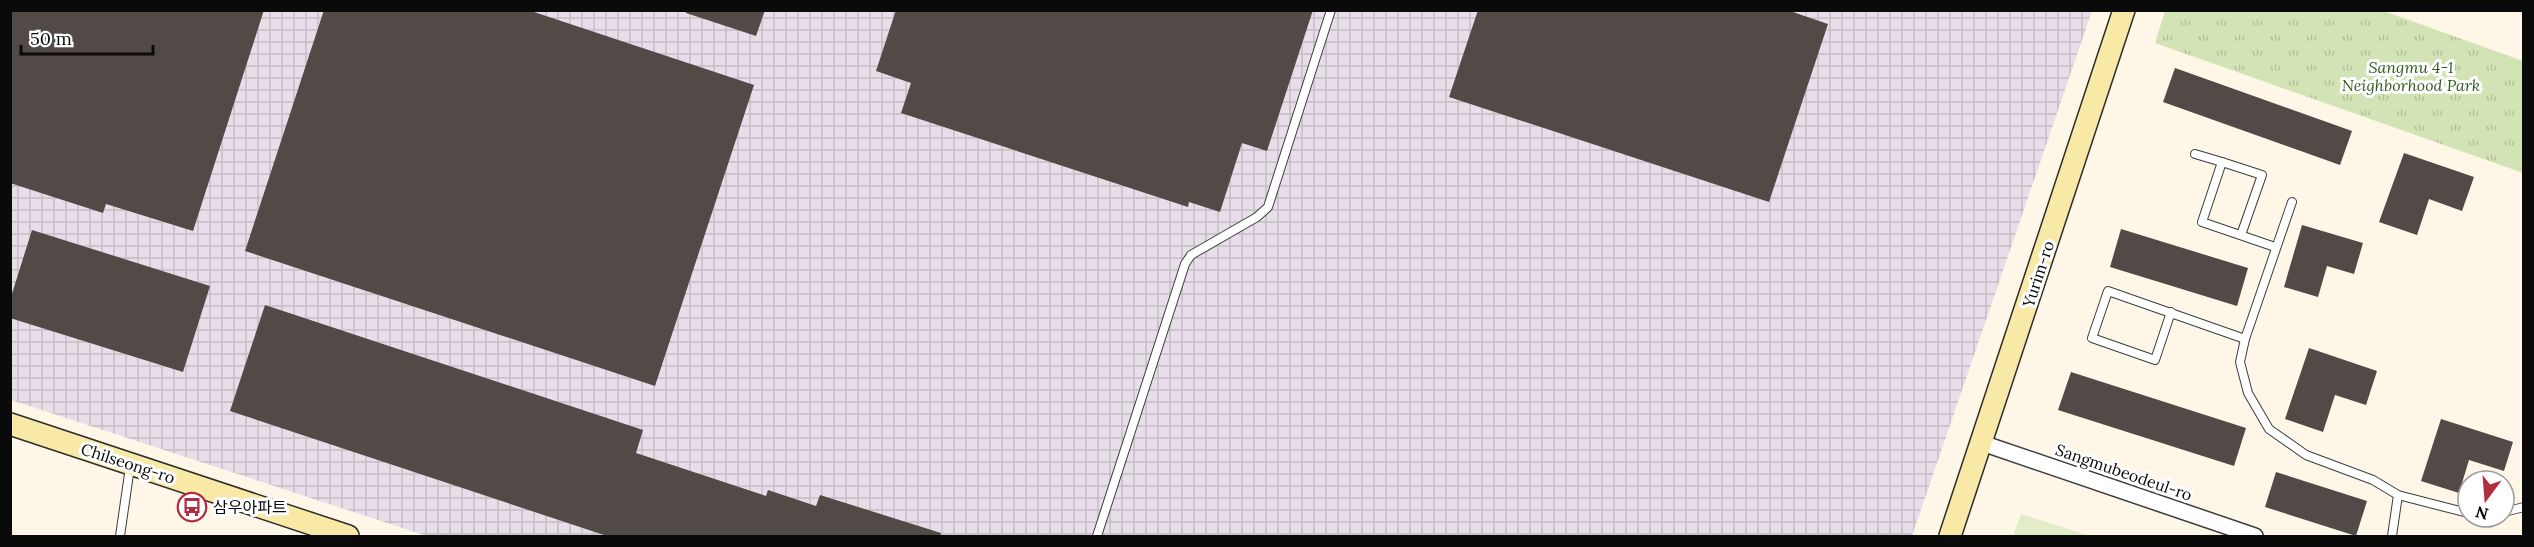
<svg xmlns="http://www.w3.org/2000/svg" width="2534" height="547" font-family="Lora,'Noto Sans KR',serif">
<defs>
<pattern id="industrial-grid" width="8" height="8" patternUnits="userSpaceOnUse" patternTransform="scale(1.5)"><rect width="8" height="8" fill="#e7dee9"/><path d="M0 4h8M4 0v8" fill="none" stroke="#c5bdc6"/></pattern>
<pattern id="park-tufts" width="24" height="20" patternUnits="userSpaceOnUse" patternTransform="scale(1.5)"><rect width="24" height="20" fill="#d2e4b5"/><path d="M3 7l-1-3M5 7V3M7 7l1-3M15 17l-1-3M17 17v-4M19 17l1-3" fill="none" stroke="#b3c29a"/></pattern>
</defs>
<rect width="100%" height="100%" fill="#fef7e8"/>
<path fill="url(#industrial-grid)" d="M11,11H2092L1912,536H427L11,400Z"/>
<path fill="url(#park-tufts)" d="M2165,11H2384L2523,61V173L2155,43Z"/>
<path fill="#e2ecc6" d="M2021,514L2090,536H2013Z"/>
<g fill="#514a47">
<path d="M10,10H264L193,231L106,204L103,213L10,183Z"/>
<path d="M324,10H528L754,85L655,386L245,251Z"/>
<path d="M686,10H765L756,36L686,13Z"/>
<path d="M896,10H1313L1267,151L1242,143L1220,212L1189,202L1188,207L901,113L911,83L876,71Z"/>
<path d="M1478,10H1787L1828,24L1769,202L1449,97Z"/>
<path d="M2175,68L2352,131L2340,165L2163,102Z"/>
<path d="M2404,153L2474,177L2462,211L2429,199L2417,235L2379,222Z"/>
<path d="M2302,225L2363,243L2354,274L2327,266L2318,297L2284,287Z"/>
<path d="M2121,229L2248,268L2237,306L2110,267Z"/>
<path d="M32,230L210,286L183,372L10,318V300Z"/>
<path d="M265,305L643,430L636,453L766,496L768,490L816,506L820,495L941,533L940,537H610L230,411Z"/>
<path d="M2309,348L2377,371L2366,405L2335,395L2323,432L2285,419Z"/>
<path d="M2071,372L2246,428L2234,466L2058,410Z"/>
<path d="M2441,419L2513,442L2504,471L2469,460L2459,493L2421,481Z"/>
<path d="M2276,472L2367,501L2356,536L2265,507Z"/>
</g>
<g fill="none" stroke-linecap="round" stroke-linejoin="round">
<g stroke="#3d3d3d" stroke-width="10">
<g id="lane">
<path d="M2195,154L2222,162"/>
<path d="M2292,202L2245,339L2240,362L2248,393L2269,429L2306,455L2373,480L2398,495"/>
<path d="M2241,235L2262,175L2222,162L2202,222L2275,247"/>
<path d="M2171,312L2155,360L2092,338L2108,291L2245,339"/>
<path d="M2504,512L2524,507"/>
<path d="M120,536L130,467"/>
<path d="M1097,536L1185,264L1191,255L1257,217L1268,207L1331,10"/>
<path d="M2392,536L2398,495L2468,513"/>
</g>
</g>
<g stroke="#3d3d3d" stroke-width="18">
<path id="street" d="M1982,443L2255,536"/>
</g>
<g stroke="#2c2c2c" stroke-width="24">
<g id="secondary">
<path d="M10,424L348,536"/>
<path d="M1950,536L2124,10"/>
</g>
</g>
<use href="#lane" stroke="#fff" stroke-width="8"/>
<use href="#street" stroke="#fff" stroke-width="15"/>
<use href="#secondary" stroke="#f9e9a7" stroke-width="21"/>
</g>
<defs>
<g id="bus-ring" transform="scale(1.5)"><circle r="9.5" fill="#fff" stroke="#af2d3e" stroke-width="1.5"/><path d="M-5-6H5V4H4V6H2V4H-2V6H-4V4H-5ZM-3.5-4V0h7V-4ZM-3.5 1.2v1.5H-2V1.2ZM2 1.2v1.5H3.5V1.2Z" fill="#af2d3e"/></g>
</defs>
<g fill-rule="evenodd">
<use href="#bus-ring" x="192" y="507"/>
</g>
<g text-anchor="middle" dominant-baseline="central" stroke-width="6" stroke-linejoin="round" paint-order="stroke">
<g font-size="16" font-style="italic" fill="#315c20" stroke="#fff">
<text x="2411" y="67">Sangmu 4-1<tspan x="2411" dy="18">Neighborhood Park</tspan></text>
</g>
<g font-size="16" fill="#0a0a0a" stroke="#fff">
<text transform="translate(2038 274) rotate(-72)">Yurim-ro</text>
<text transform="translate(128 463) rotate(18)">Chilseong-ro</text>
<text transform="translate(2124 472) rotate(19)">Sangmubeodeul-ro</text>
</g>
<g font-size="16" fill="#0a0a0a" stroke="#fff" text-anchor="start">
<text x="213" y="507">삼우아파트</text>
</g>
</g>
<rect width="2534" height="547" fill="none" stroke="#0a0a0a" stroke-width="24"/>
<g transform="translate(2486 499) rotate(196)"><circle r="28" fill="#ffffff" stroke="#9d9d9d" stroke-width="1.5"/>
<path d="M0-4.5L10 22L0 15L-10 22Z" fill="#af2d3e"/>
<text y="-9" font-size="16" font-weight="bold" text-anchor="middle" fill="#0a0a0a">N</text>
</g>
<path d="M21 45v9h132v-9" fill="none" stroke="#0a0a0a" stroke-width="3"/>
<text x="30" y="45" font-size="18" fill="#0a0a0a" stroke="#ffffff" stroke-width="4.5" paint-order="stroke">50 m</text>
</svg>
